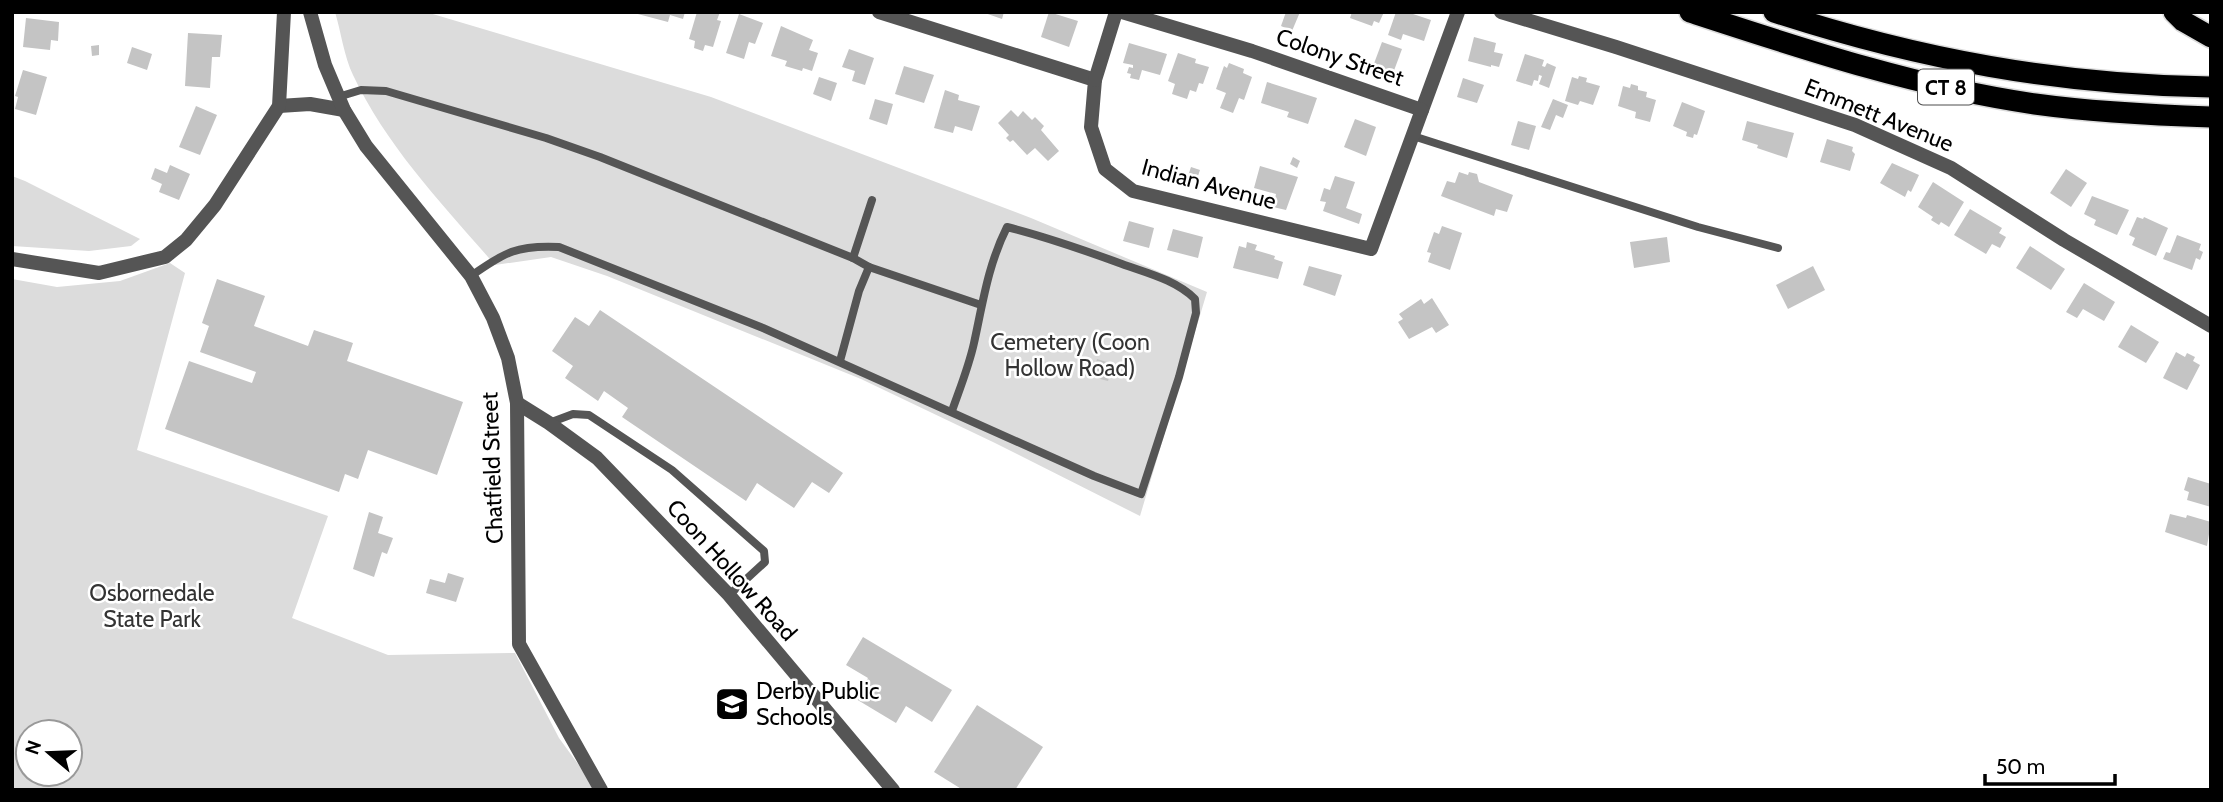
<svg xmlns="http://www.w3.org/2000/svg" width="2223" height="802" font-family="Cabin,sans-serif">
<rect width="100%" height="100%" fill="#fff"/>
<g fill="#dcdcdc" fill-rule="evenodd">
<path d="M335,12H426L711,97L1031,218L1207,292L1140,516L995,443L861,379L607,276L551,257L495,265C443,205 387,147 353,75C344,56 341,32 335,12Z"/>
<path d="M12,176L25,181L140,239L131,246L89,251L12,246Z"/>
<path d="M170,263L185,273L137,450L328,516L292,618L388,655L515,653L559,738L597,790H12V279L57,287L120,281ZM28,732H70V774H28Z"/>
</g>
<g fill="#c4c4c4">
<path d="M685,12L683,19L670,15L668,22L634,13Z"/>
<path d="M697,12H720L717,20L721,21L713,47L705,45L703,51L694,48L695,41L689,39Z"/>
<path d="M982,12H1004L1002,19Z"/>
<path d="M1049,12L1078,21L1069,47L1041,37Z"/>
<path d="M1286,12H1300L1292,31L1281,26Z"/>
<path d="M1352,12H1384L1379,23L1374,21L1372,26L1350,18Z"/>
<path d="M1396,12H1407L1431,20L1424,41L1403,34L1401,40L1388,35Z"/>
<path d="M739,14L763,23L755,44L749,42L744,59L726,53Z"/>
<path d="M26,18L59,22L58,41L51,40L50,50L23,47Z"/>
<path d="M781,26L813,40L809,50L818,53L812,71L803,68L802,71L785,66L787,61L771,56Z"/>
<path d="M188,33L222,35L220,57H212L210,88L185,86Z"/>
<path d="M1474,37L1496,43L1494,52L1503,54L1499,67L1491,65V67L1468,61Z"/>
<path d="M1382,42L1402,49L1392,76L1372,69Z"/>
<path d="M1129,43L1167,54L1160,75L1142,70L1139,80L1130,78L1131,74L1127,73L1129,67L1133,68V65L1123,63Z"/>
<path d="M99,45V55L92,56L91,46Z"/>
<path d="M132,47L152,54L147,70L127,63Z"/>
<path d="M849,49L874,58L865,85L852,81L855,71L842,67Z"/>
<path d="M1178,53L1196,59L1195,63L1209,67L1203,84L1199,83L1196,92L1190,90L1187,99L1172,94L1175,84L1168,81Z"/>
<path d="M1525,54L1544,60L1542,66L1545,67L1547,63L1556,67L1549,88L1539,84L1542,76L1539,75L1538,81L1534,80L1532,86L1516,81Z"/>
<path d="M1229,63L1244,69L1243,73L1252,77L1244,100L1239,98L1233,113L1220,108L1226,93L1216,89L1224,66L1227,68Z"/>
<path d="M904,66L934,75L924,103L895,94Z"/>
<path d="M23,70L47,77L36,115L15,109L18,97L15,96Z"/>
<path d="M1579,76L1587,78L1586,82L1600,86L1593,105L1580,101L1578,105L1565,101L1572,77L1578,79Z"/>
<path d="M819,77L837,83L831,101L813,94Z"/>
<path d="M1463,78L1484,85L1477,103L1457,97Z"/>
<path d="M1267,82L1317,98L1308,124L1287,117L1289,112L1261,103Z"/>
<path d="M1631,84L1638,86V90L1647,92L1646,97L1656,100L1650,122L1635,118L1636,112L1618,106L1623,86L1630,88Z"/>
<path d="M945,90L959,95L958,100L980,106L972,131L955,126L953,133L934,128Z"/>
<path d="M875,99L893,104L887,125L869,119Z"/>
<path d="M1553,99L1568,105L1563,118L1556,115L1550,130L1541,127Z"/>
<path d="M1682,102L1705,111L1697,135L1694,134L1693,138L1686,136L1687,132L1673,126Z"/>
<path d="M196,106L217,115L200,155L179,147Z"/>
<path d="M1011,110L1018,117L1023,111L1032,120L1035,117L1044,126L1041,130L1059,151L1048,161L1035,148L1027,155L1013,140L1010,142L1006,138L1009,135L998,123Z"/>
<path d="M1355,119L1376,127L1366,156L1344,147Z"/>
<path d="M1518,121L1536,126L1529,150L1511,145Z"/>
<path d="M1747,121L1794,133L1787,158L1757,148L1758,145L1742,140Z"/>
<path d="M1827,139L1853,147L1852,151L1855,154L1850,171L1820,162Z"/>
<path d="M1293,157L1300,161L1297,168L1290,164Z"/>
<path d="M1892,163L1919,175L1911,192L1908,190L1905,197L1880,183Z"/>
<path d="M170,165L190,174L179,200L159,192L162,184L151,179L155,168L167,173Z"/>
<path d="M1260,166L1298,177L1286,210L1273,207L1276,194L1254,188Z"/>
<path d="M1191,167L1200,170L1197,179L1188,176Z"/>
<path d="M2066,169L2087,183L2071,207L2050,193Z"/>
<path d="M1459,172L1468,175L1469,172L1477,174L1479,182L1513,195L1507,212L1496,209L1494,216L1441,196L1447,181L1455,183Z"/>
<path d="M1335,176L1355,182L1346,208L1362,214L1359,224L1323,211L1326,202L1320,201L1324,188L1330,190Z"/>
<path d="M1933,182L1964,202L1949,227L1941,222L1939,225L1931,220L1933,217L1918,207Z"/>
<path d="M2092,196L2129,210L2117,235L2094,225L2096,220L2084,214Z"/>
<path d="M1970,209L2002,228L1999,233L2006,237L2000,248L1992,244L1986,254L1954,235Z"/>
<path d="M2137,217L2143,219L2144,217L2168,228L2156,256L2132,245L2135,238L2129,235Z"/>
<path d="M1129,221L1154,228L1149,248L1123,241Z"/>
<path d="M1442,226L1462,233L1450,270L1428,262L1431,253L1427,252L1434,232L1439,234Z"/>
<path d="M1173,229L1203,237L1198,258L1167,250Z"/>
<path d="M2177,235L2201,244L2199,250L2203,252L2200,260L2196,258L2192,270L2163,259L2166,252L2170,253Z"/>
<path d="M1667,237L1670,262L1634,268L1630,242Z"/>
<path d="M1247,242L1257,245L1255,250L1275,256L1274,259L1283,262L1278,279L1233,268L1239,246L1246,248Z"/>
<path d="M2030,246L2065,269L2051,290L2016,268Z"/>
<path d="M1309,266L1342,275L1335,296L1303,285Z"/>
<path d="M1813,266L1825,290L1788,309L1776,285Z"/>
<path d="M217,279L265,296L254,326L308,346L314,330L353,343L347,361L463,402L437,475L368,450L358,479L345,474L339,492L165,429L189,361L252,383L256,372L200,352L209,326L202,323Z"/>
<path d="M2084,283L2115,302L2104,321L2083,309L2077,318L2066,312Z"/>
<path d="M1432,298L1449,325L1436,333L1432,327L1409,339L1398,322L1403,319L1399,314L1421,299L1424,304Z"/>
<path d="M600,310L843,473L829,493L812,482L794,508L757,483L746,501L622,417L628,408L604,391L598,401L565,378L573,366L552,351L575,317L589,326Z"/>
<path d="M2131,325L2159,342L2146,363L2118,347Z"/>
<path d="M2176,352L2185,357L2187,353L2195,357L2193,361L2200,365L2187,390L2163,378Z"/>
<path d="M1097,359L1113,364L1108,381L1092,377Z"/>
<path d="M2188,477L2211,484V507L2187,500L2189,492L2184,490Z"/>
<path d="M369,512L383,517L378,533L393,538L387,554L382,552L374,577L353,569Z"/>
<path d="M2170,514L2186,518L2187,515L2211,522L2207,546L2165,532Z"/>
<path d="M448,573L464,578L456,602L426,593L430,579L445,583Z"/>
<path d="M863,637L952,690L932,722L906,706L896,723L856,699L868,678L846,665Z"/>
<path d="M977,705L1043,747L1015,790H963L934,772Z"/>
</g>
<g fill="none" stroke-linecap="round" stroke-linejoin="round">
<g stroke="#dbdbdb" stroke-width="24">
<g id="motorway">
<path d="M1690,12C1803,49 1917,87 2035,104C2093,112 2152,115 2211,117"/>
<path d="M1774,12C1918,59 2059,85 2211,87"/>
<path d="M2174,12L2183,21L2211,37"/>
</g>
</g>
<g stroke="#555" stroke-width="8">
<path d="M338,97L361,90L386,91L546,138L600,157L853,258L869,267L981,305"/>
<path d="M1413,136L1698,227L1778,248"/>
<path d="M853,258L872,200"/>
<path d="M471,276C505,252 517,245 559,247L763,328L1094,476L1141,494L1179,377L1196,313L1195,299C1176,280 1147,273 1122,264C1084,250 1047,237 1007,227C988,265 983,302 974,343C969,366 960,388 952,411"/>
<path d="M840,361L859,291L869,267"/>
<path d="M549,423L573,414L589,415L672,470L764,551L765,562L729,595"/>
</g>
<g stroke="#555" stroke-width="14">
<path d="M879,12L1095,80L1091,127L1105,169L1133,191L1371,249L1458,12"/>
<path d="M1122,12L1252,51L1422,110"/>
<path d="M1501,12L1616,47L1855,125L1951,168L2064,240L2211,326"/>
<path d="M1095,80L1116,12"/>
<path d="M279,106L310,104L344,110"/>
<path d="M12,259L99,273L165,257L186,240L215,205L279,106L284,12"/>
<path d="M517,403L549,423L597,458L729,595L893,790"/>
</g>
<path stroke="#555" stroke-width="14" d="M310,12L325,65L344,110L366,146L471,276L493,318L508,358L517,403L519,644L601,790"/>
<use href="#motorway" stroke="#000" stroke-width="21"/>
</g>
<defs>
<g id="school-square" transform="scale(1.75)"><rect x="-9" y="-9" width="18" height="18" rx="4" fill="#000" stroke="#fff"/><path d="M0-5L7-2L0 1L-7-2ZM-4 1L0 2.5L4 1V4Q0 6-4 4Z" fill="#fff"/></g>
</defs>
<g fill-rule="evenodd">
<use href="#school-square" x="732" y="704"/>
</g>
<g text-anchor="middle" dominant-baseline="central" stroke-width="5" stroke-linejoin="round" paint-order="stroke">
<rect fill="#fff" stroke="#4c4c4c" stroke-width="2" x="1918" y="69.5" width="56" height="35" rx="5"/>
<g font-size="21" font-weight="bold" fill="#000">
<text x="1946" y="87">CT 8</text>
</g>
<g font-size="23" fill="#000" stroke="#fff">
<text transform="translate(1340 57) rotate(19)">Colony Street</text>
<text transform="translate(1879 115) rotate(22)">Emmett Avenue</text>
<text transform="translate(1209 184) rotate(15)">Indian Avenue</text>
<text transform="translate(492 468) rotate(-92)">Chatfield Street</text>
<text transform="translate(732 570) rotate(48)">Coon Hollow Road</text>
</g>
<g font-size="23" fill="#333" stroke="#fff">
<text x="1070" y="342">Cemetery (Coon<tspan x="1070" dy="26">Hollow Road)</tspan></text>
<text x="152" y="593">Osbornedale<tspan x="152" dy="26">State Park</tspan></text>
</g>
<g font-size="23" fill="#000" stroke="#fff" text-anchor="start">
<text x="756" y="691">Derby Public<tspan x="756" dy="26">Schools</tspan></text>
</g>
</g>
<rect width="2223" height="802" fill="none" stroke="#000000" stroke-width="28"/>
<g transform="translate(49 753) rotate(289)"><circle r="33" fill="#ffffff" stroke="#999999" stroke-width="2"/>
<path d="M0-5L12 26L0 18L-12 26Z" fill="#000000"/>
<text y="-10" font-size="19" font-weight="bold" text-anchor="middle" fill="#000000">N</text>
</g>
<path d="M1985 774v10h130v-10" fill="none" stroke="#000000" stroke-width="3.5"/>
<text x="1996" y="774" font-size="21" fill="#000000" stroke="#ffffff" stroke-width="5" paint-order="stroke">50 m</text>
</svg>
